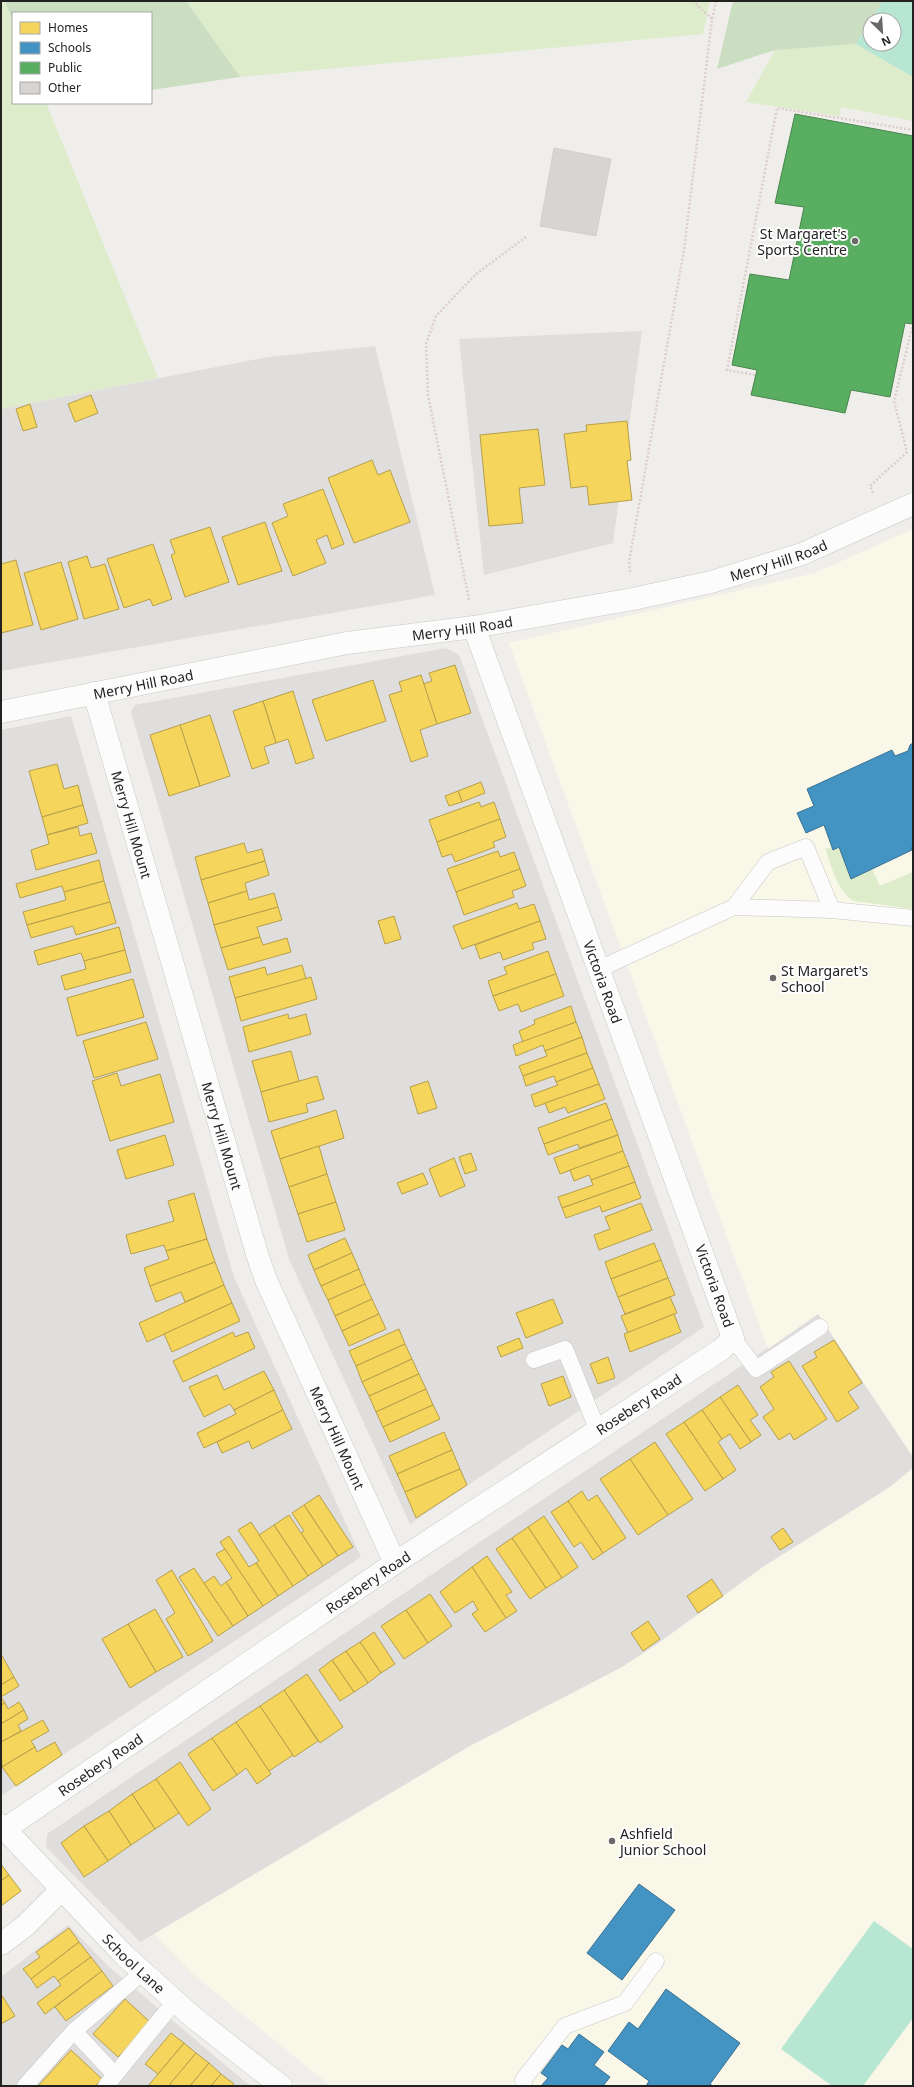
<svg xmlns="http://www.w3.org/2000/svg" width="914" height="2087" font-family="'Noto Sans',sans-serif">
<rect width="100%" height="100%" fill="#f0eeeb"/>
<g fill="#dfdedc">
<path d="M642,331L613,543L484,575L459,339Z"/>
<path d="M375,346L435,595L1,671V409L268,357Z"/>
<path d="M446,648L459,655L704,1327L410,1524L289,1259L131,712L135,705Z"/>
<path d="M71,716L234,1277L361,1557L1,1796V730Z"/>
<path d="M818,1314L913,1457V1468L890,1487L763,1567L656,1645L622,1667L140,1942L46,1847L47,1834Z"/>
<path d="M68,1925L108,1966L250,2086H1V1977Z"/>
</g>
<g fill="#f8f7e8">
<path d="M913,529V1457L818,1314L768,1349L509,643L815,573Z"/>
<path d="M913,1468V2086H331L195,1976L154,1934L468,1747L622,1667L656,1645L763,1567L890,1487Z"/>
</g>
<g fill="#ddeccb">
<path d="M1,1H5L13,21V103H46L158,378L1,409Z"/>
<path d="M186,1H710L703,34L240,77Z"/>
<path d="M856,44L913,76V121L841,107L840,116L746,102L775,50Z"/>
<path d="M832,847L834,849L839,847L851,878L872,869L880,886L913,872V909L854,901C837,892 832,866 825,849Z"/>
</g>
<g fill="#cbdec1">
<path d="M5,1H186L240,77L151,90V13H13V21Z"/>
<path d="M733,1H883L856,44L775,50L717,69Z"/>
</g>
<g fill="#b7e6d2">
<path d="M883,1H913V77L856,44L870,22V44H894V20H871Z"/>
<path d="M874,1921L913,1949V2018L863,2086H832L781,2049Z"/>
</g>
<path fill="#e0dfde" d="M534,1389L550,1427L512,1452L493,1406Z"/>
<g fill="#f6d55c" stroke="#b69f4b">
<path d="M91,395L98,413L75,422L68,404Z"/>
<path d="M30,404L37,427L23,431L16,409Z"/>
<path d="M627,421L631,460L627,461L632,500L589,505L587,486L571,488L564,434L587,431L586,425Z"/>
<path d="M538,429L545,485L519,488L523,523L489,526L480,435Z"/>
<path d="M372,460L378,475L390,470L410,522L354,543L328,478Z"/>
<path d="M323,489L344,544L332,549L327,535L316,540L326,563L293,576L272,523L288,516L283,504Z"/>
<path d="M265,522L282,571L238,585L222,537Z"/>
<path d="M210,527L229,582L185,597L171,555L175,553L170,540Z"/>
<path d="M153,544L172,599L153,606L150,599L124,608L107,559Z"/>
<path d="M87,556L91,568L105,564L119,609L84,619L68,562Z"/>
<path d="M16,560L33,625L1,633V564Z"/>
<path d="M61,562L78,619L41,630L24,573Z"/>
<path d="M455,665L471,713L437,724L423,684L432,681L429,673Z"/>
<path d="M421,675L437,724L420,730L428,756L411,762L389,695L402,691L399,682Z"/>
<path d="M373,680L386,721L326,741L312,700Z"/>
<path d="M293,691L314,758L296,764L288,739L276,743L263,701Z"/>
<path d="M263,701L276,743L264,747L269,763L252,769L233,711Z"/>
<path d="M210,715L230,776L200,786L180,725Z"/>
<path d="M180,725L200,786L169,796L150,735Z"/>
<path d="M57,764L64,789L78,785L83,805L42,817L29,771Z"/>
<path d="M481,782L485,793L462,802L458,791Z"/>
<path d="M458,791L462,802L449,806L445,796Z"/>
<path d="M479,802L481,807L494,802L500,819L437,842L429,820Z"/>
<path d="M83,805L88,823L47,835L42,817Z"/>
<path d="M500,819L506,837L493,842L495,847L455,862L452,854L442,857L437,842Z"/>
<path d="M78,827L80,836L91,833L97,853L36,870L31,850L49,844L47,835Z"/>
<path d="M244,843L247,853L262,849L265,861L201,880L195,857Z"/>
<path d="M498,851L500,857L514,852L520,869L456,892L447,869Z"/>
<path d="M99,860L104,881L64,892L62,886L20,898L16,884Z"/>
<path d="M265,861L269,875L245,883L247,891L208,903L201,880Z"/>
<path d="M520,869L526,886L512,891L514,897L464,915L456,892Z"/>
<path d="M104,881L110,902L27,925L23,912L66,900L64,892Z"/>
<path d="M247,891L249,900L274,893L278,907L214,925L208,903Z"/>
<path d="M110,902L116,923L76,935L73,926L31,938L27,925Z"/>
<path d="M517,903L519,909L534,904L540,921L462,949L453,926Z"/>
<path d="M278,907L282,920L257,927L260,937L221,948L214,925Z"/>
<path d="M394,916L401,939L385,944L378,921Z"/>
<path d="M540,921L546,939L532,943L534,949L503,960L500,952L480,959L475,945Z"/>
<path d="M119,927L125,950L84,961L81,953L38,965L34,951Z"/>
<path d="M260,937L263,945L287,938L291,952L228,970L221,948Z"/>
<path d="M125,950L131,972L65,990L61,976L86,969L84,961Z"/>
<path d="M548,951L556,974L493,996L488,981L507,974L504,967Z"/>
<path d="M302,965L306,979L235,998L229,977L265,967L267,975Z"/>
<path d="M556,974L564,996L521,1012L518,1004L499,1011L493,996Z"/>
<path d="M311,977L317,999L241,1021L235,998Z"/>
<path d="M133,979L144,1017L77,1036L67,998Z"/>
<path d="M571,1006L576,1022L523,1042L519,1031L535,1024L534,1020Z"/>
<path d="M288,1014L289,1019L306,1014L311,1034L249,1052L243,1027Z"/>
<path d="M146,1022L158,1059L94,1078L83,1041Z"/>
<path d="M576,1022L582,1037L545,1051L543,1045L516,1056L513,1045Z"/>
<path d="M582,1037L587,1053L523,1076L519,1066L547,1056L545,1051Z"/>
<path d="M291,1051L299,1081L261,1092L252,1061Z"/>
<path d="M587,1053L593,1068L556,1082L554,1076L526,1086L523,1076Z"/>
<path d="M593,1068L599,1084L535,1107L531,1095L558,1085L556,1082Z"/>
<path d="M117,1073L121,1086L160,1074L174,1122L110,1141L92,1081Z"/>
<path d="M317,1076L324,1099L306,1104L308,1112L269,1122L261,1092Z"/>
<path d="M428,1081L437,1108L418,1114L410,1087Z"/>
<path d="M599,1084L605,1099L568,1113L565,1107L549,1113L545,1103Z"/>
<path d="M606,1103L612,1119L544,1144L538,1128Z"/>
<path d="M336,1110L344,1138L280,1159L271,1131Z"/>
<path d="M612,1119L618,1135L579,1148L578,1144L548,1155L544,1144Z"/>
<path d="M165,1135L174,1165L126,1179L117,1150Z"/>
<path d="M618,1135L623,1151L560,1174L554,1158Z"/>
<path d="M319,1146L327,1174L289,1187L280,1159Z"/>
<path d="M623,1151L629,1166L591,1180L589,1175L574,1181L570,1170Z"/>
<path d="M471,1153L477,1170L465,1174L459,1157Z"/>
<path d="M454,1158L465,1186L440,1197L429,1169Z"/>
<path d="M629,1166L635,1182L562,1208L558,1197L593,1185L591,1180Z"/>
<path d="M423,1173L428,1184L402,1194L397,1183Z"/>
<path d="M327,1174L336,1202L298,1214L289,1187Z"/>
<path d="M635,1182L641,1198L602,1212L600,1206L566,1218L562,1208Z"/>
<path d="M194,1193L207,1239L166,1251L164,1245L131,1254L126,1235L174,1221L168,1201Z"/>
<path d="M336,1202L345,1230L307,1242L298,1214Z"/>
<path d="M641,1203L652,1230L599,1250L594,1235L610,1229L605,1217Z"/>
<path d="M345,1238L352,1253L314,1270L308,1255Z"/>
<path d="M207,1239L215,1262L150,1286L144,1268L169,1259L166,1251Z"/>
<path d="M654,1243L661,1260L611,1279L605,1262Z"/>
<path d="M352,1253L359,1269L321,1286L314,1270Z"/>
<path d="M661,1260L668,1278L618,1297L611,1279Z"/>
<path d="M215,1262L224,1285L185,1302L181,1292L156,1302L150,1286Z"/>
<path d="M359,1269L365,1284L328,1300L321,1286Z"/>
<path d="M668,1278L675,1295L625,1314L618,1297Z"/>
<path d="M365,1284L372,1299L335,1316L328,1300Z"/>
<path d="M224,1285L232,1303L147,1342L139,1323Z"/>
<path d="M670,1297L677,1313L628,1333L621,1316Z"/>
<path d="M372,1299L379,1314L342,1331L335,1316Z"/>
<path d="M553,1299L563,1323L526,1338L516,1313Z"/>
<path d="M232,1303L240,1321L172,1352L164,1334Z"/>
<path d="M379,1314L386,1329L349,1346L342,1331Z"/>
<path d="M674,1314L681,1332L630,1352L624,1334Z"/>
<path d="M399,1329L405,1344L356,1366L349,1351Z"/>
<path d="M233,1332L235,1337L248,1332L255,1348L183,1382L173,1361Z"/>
<path d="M519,1338L523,1348L501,1357L497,1347Z"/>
<path d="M834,1340L862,1383L848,1392L859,1408L837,1422L802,1366L817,1357L814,1352Z"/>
<path d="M405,1344L412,1359L362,1382L356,1366Z"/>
<path d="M608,1357L615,1378L598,1384L590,1364Z"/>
<path d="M412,1359L419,1374L369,1396L362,1382Z"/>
<path d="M789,1361L827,1419L794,1440L790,1433L779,1440L763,1417L774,1409L760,1387L774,1377L771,1372Z"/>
<path d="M264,1371L274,1390L234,1410L230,1404L204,1417L189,1387L217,1375L224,1390Z"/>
<path d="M419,1374L426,1389L376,1412L369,1396Z"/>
<path d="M563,1376L571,1397L549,1406L541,1384Z"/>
<path d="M738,1385L758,1415L750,1420L761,1435L751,1442L720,1397Z"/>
<path d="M426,1389L433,1405L383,1427L376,1412Z"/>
<path d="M274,1390L283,1410L204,1448L197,1433L236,1414L234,1410Z"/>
<path d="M720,1397L751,1442L740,1449L730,1434L722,1439L702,1410Z"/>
<path d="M433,1405L440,1419L390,1442L383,1427Z"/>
<path d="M283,1410L292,1429L252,1449L249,1441L222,1453L217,1442Z"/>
<path d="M702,1410L722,1439L718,1442L736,1470L723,1479L684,1422Z"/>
<path d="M684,1422L723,1479L705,1491L666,1434Z"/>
<path d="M444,1432L452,1450L397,1474L389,1456Z"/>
<path d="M655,1442L693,1499L668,1515L630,1459Z"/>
<path d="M452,1450L460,1469L405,1492L397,1474Z"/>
<path d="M630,1459L668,1515L638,1535L600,1479Z"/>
<path d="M460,1469L467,1485L416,1518L405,1492Z"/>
<path d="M582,1491L588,1501L597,1495L626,1538L603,1553L568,1501Z"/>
<path d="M319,1495L353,1547L338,1556L304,1505Z"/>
<path d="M568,1501L603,1553L593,1560L581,1542L574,1547L551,1512Z"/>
<path d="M304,1505L338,1556L323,1566L301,1533L304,1531L292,1513Z"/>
<path d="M289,1515L323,1566L308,1576L274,1525Z"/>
<path d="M544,1516L578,1567L562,1578L528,1527Z"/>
<path d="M251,1522L293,1586L278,1596L256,1563L259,1561L238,1530Z"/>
<path d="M274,1525L308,1576L293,1586L259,1535Z"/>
<path d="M528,1527L562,1578L546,1588L512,1538Z"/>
<path d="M783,1528L793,1542L780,1550L771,1537Z"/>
<path d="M229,1536L249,1567L256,1563L278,1596L263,1606L220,1542Z"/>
<path d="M512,1538L546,1588L530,1599L496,1549Z"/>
<path d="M225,1549L263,1606L248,1616L226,1582L232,1578L216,1554Z"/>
<path d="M487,1556L512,1592L506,1595L517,1611L506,1618L472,1567Z"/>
<path d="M472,1567L506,1618L485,1632L472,1614L478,1610L473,1601L455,1613L440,1592Z"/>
<path d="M194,1568L233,1626L218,1636L179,1577Z"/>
<path d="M172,1570L213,1641L188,1656L166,1619L175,1613L156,1580Z"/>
<path d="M214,1576L221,1586L226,1582L248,1616L233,1626L204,1583Z"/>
<path d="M712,1579L723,1596L698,1613L687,1596Z"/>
<path d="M430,1594L452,1626L428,1643L406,1610Z"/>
<path d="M155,1609L183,1657L156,1672L128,1624Z"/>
<path d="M406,1610L428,1643L404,1659L381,1626Z"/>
<path d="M648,1621L660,1639L643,1651L631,1633Z"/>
<path d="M128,1624L156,1672L130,1688L102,1639Z"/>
<path d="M374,1632L395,1664L381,1673L360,1642Z"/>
<path d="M360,1642L381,1673L368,1683L346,1651Z"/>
<path d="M346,1651L368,1683L354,1692L332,1660Z"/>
<path d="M1,1654L14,1677L1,1685Z"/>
<path d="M332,1660L354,1692L340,1701L319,1670Z"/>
<path d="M307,1674L343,1727L320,1743L284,1690Z"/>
<path d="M14,1677L19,1686L1,1697L5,1703L1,1705V1685Z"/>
<path d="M284,1690L318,1741L294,1757L260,1706Z"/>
<path d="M19,1702L24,1710L1,1724V1705L5,1703L8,1709Z"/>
<path d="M260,1706L293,1755L269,1771L236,1722Z"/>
<path d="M24,1710L28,1719L18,1725L21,1731L1,1742V1724Z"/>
<path d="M43,1720L49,1731L31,1741L35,1747L2,1767L1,1742Z"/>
<path d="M236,1722L271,1774L257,1784L246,1768L237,1775L212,1738Z"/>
<path d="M212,1738L237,1775L213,1791L188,1754Z"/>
<path d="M55,1742L62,1755L16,1786L2,1767L35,1747L37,1752Z"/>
<path d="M180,1762L211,1809L188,1826L156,1779Z"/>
<path d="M156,1779L179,1813L155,1829L132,1794Z"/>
<path d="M132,1794L155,1829L131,1845L109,1811Z"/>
<path d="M109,1811L131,1845L108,1861L84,1826Z"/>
<path d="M84,1826L108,1861L84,1877L61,1843Z"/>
<path d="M1,1864L9,1875L1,1881Z"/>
<path d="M9,1875L21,1891L1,1906V1881Z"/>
<path d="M69,1928L79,1942L31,1979L23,1969L40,1957L36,1952Z"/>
<path d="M79,1942L91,1957L58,1981L54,1976L37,1988L31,1979Z"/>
<path d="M91,1957L102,1971L45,2014L37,2003L61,1985L58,1981Z"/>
<path d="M102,1971L113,1986L66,2021L55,2007Z"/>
<path d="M1,1994L15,2016L1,2024Z"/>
<path d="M125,1999L151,2023L118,2057L93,2034Z"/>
<path d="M171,2033L184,2043L158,2074L145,2064Z"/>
<path d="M184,2043L196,2053L169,2086H148Z"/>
<path d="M71,2050L102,2079L95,2086H38Z"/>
<path d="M196,2053L209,2063L190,2086H172L170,2084Z"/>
<path d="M209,2063L221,2074L211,2086H190Z"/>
<path d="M221,2074L234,2084L232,2086H211Z"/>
</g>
<g fill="#4393c3" stroke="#397193">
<path d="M913,743V846L911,847L912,850L851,879L839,847L833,850L824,825L806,833L797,813L814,806L807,789L892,750L895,756L908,751L910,745Z"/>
<path d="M639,1884L675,1910L622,1980L587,1953Z"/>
<path d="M666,1989L740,2043L710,2084L713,2086H646L649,2081L608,2051L629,2022L638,2029Z"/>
<path d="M579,2034L604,2052L594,2065L610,2077L603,2086H541L548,2078L541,2073L562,2045L568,2049Z"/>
</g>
<path fill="#5aae61" stroke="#49844e" d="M795,114L913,136V324L905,323L890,397L851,390L845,413L751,395L757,370L732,365L750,274L789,280L804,207L775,203Z"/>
<path fill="#d7d4d2" stroke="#d3d0cc" d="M554,148L611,159L596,236L540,226Z"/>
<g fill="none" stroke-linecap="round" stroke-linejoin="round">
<g stroke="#c9c8c7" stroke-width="17">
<g id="service">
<path d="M734,907L768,862L806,847L832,910"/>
<path d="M599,969L734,907L832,910L913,918"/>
<path d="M733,1338L756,1369L820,1327"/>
<path d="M534,1360L565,1349L598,1431"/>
<path d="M74,2031L115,2075"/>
<path d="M25,2086L74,2031L143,1972"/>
<path d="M106,2086L175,2001"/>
<path d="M524,2086L523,2080L565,2026L625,2003L656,1961"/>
</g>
</g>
<g stroke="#c9c8c7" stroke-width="23">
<g id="minor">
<path id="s1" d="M94,693L257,1254L266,1280L395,1563"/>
<path id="s2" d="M5,1829L395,1563L722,1349L733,1338L474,627"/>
<path d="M1,1944L25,1926L61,1890"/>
</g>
</g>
<g stroke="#c9c8c7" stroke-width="23">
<g id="tertiary">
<path id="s3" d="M1,712L347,643L474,627L633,599L711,582L802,554L913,504"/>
<path id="s4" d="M1,1825L125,1956L194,2018L281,2086"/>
</g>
</g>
<g stroke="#dccecd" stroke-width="2.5" stroke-dasharray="2 2" stroke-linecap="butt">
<path d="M693,1L712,19"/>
<path d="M755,375L727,370L777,108L913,130"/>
<path d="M873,493L870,486L907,452L894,401L912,328L913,329"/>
<path d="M630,572L629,562L684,250L712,19L716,1"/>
<path d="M469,600L428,395L426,344L436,316L476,274L526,237"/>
</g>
<use href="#service" stroke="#fdfcfc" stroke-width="16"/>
<use href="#minor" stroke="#fdfcfc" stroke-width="22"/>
<use href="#tertiary" stroke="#fdfcfc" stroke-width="22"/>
</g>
<g fill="#6a6968" stroke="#fff" stroke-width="1.5">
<circle cx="855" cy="241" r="4"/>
<circle cx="773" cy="978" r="4"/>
<circle cx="612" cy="1841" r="4"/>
</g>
<g text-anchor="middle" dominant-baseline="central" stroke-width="4" stroke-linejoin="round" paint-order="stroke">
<g font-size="14" fill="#222" stroke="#fff" text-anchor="start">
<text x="847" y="233" text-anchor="end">St Margaret's<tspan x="847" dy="16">Sports Centre</tspan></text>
<text x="781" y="970">St Margaret's<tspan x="781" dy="16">School</tspan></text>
<text x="620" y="1833">Ashfield<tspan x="620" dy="16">Junior School</tspan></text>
</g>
<g font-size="14" fill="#222" stroke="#fff">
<text stroke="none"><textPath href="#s3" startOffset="793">Merry Hill Road</textPath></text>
<text stroke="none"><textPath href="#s3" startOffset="469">Merry Hill Road</textPath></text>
<text stroke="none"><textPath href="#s3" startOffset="145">Merry Hill Road</textPath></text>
<text stroke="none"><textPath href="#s1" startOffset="137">Merry Hill Mount</textPath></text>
<text transform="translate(603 982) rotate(70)">Victoria Road</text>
<text stroke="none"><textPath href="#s1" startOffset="461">Merry Hill Mount</textPath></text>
<text transform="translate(715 1286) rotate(70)">Victoria Road</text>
<text stroke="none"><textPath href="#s2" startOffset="763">Rosebery Road</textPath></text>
<text stroke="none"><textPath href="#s1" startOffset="785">Merry Hill Mount</textPath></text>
<text stroke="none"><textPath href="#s2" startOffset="439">Rosebery Road</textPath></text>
<text stroke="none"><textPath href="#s2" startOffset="115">Rosebery Road</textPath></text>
<text stroke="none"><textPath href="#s4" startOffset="192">School Lane</textPath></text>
</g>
</g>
<rect width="914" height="2087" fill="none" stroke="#222222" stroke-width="4"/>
<rect x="12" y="12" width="140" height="92" fill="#ffffff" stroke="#a7a7a7"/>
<rect x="20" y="22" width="20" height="12" fill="#f6d55c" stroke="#a7a7a7"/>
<text x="48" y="32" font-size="12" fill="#222222">Homes</text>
<rect x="20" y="42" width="20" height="12" fill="#4393c3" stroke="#a7a7a7"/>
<text x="48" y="52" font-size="12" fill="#222222">Schools</text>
<rect x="20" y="62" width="20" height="12" fill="#5aae61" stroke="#a7a7a7"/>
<text x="48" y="72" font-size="12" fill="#222222">Public</text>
<rect x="20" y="82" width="20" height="12" fill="#d7d4d2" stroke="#a7a7a7"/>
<text x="48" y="92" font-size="12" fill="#222222">Other</text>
<g transform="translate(882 32) rotate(155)"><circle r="19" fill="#ffffff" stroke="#a7a7a7"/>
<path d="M0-3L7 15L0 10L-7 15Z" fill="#6a6968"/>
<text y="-6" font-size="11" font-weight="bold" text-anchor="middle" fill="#222222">N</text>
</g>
</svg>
